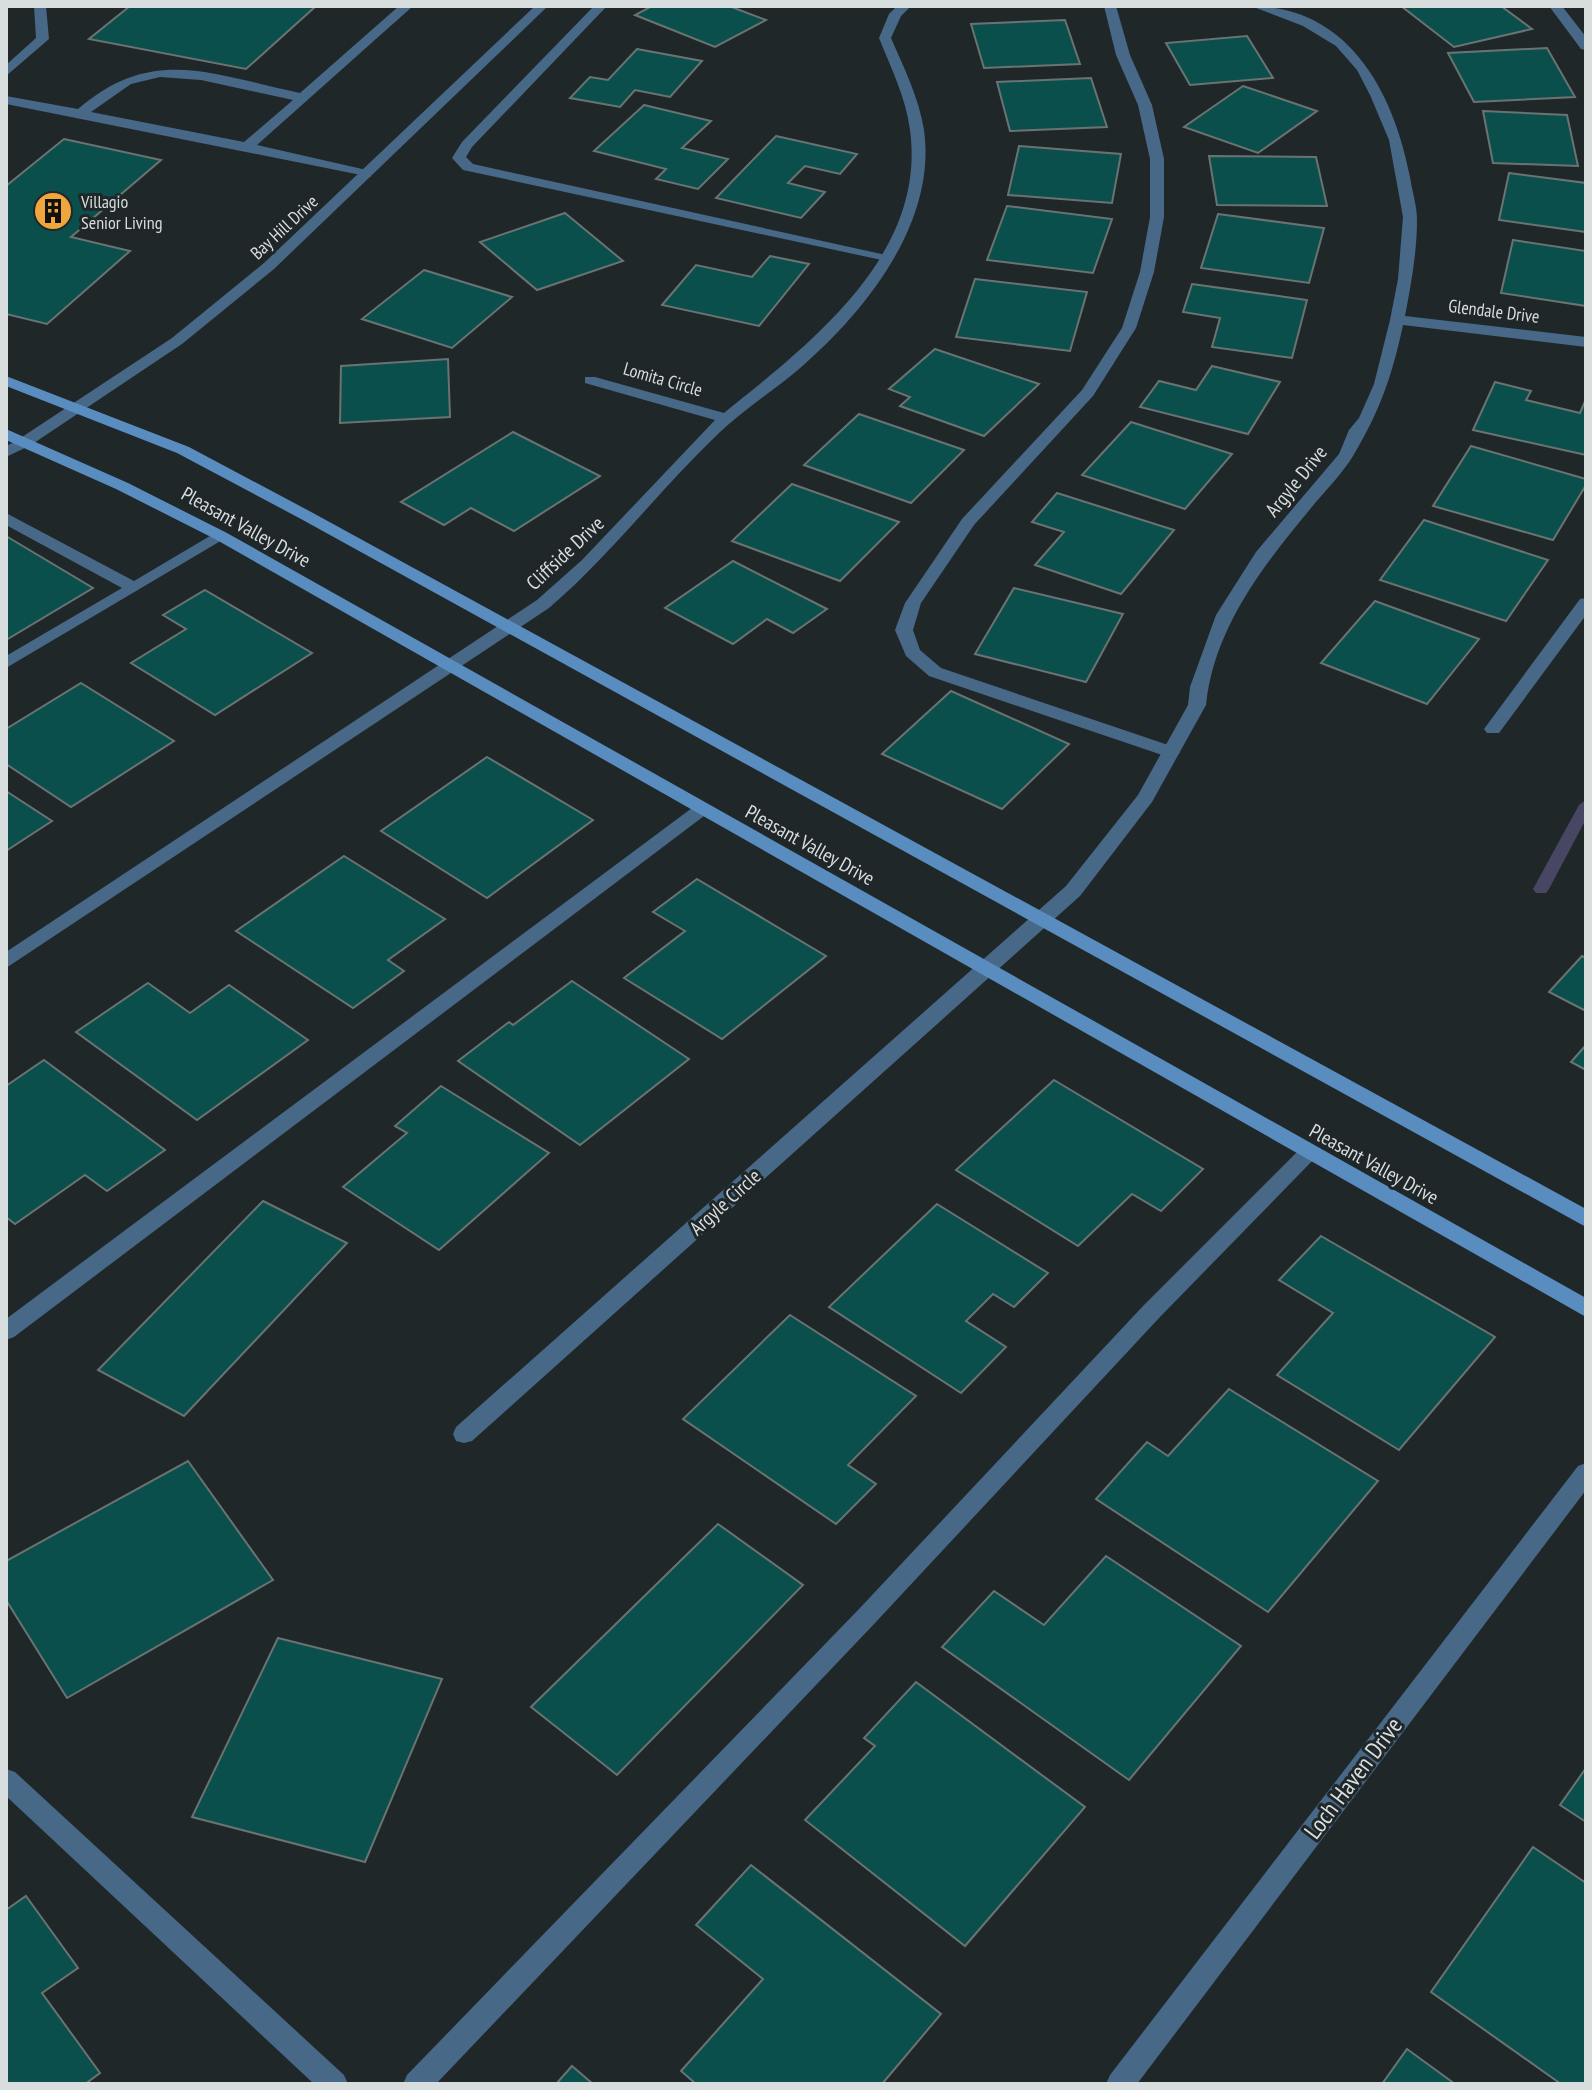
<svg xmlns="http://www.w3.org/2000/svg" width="1592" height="2090" font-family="'PT Sans Narrow',sans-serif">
<rect width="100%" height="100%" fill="#202729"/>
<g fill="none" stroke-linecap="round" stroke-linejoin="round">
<path fill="#474663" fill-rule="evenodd" d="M1586,800V819L1549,889L1546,893H1536L1533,889L1579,805Z"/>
</g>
<g fill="#0b4f4c" stroke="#6a7372" stroke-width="2">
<path d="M130,6L190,7L316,6L246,69L89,39Z"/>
<path d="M652,6H729L766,20L715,47L635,15Z"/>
<path d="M1401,6H1501L1532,29L1454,47Z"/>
<path d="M1065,20L1080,64L984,68L971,24Z"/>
<path d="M1247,36L1273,78L1190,85L1166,43Z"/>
<path d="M1547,48L1575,97L1474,102L1448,53Z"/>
<path d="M637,49L702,61L670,97L635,90L620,107L570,98L590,77L608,80Z"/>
<path d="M1091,78L1107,127L1010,131L997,82Z"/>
<path d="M1243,86L1317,111L1258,153L1184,127Z"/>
<path d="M644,105L711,121L682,148L728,159L698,189L656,179L666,169L594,151Z"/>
<path d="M1483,111L1567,115L1578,166L1493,163Z"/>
<path d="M776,136L857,154L840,174L805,166L788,183L825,192L801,218L716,198Z"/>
<path d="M64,139L161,160L71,237L130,251L47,324L6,314V186Z"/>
<path d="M1019,146L1121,154L1112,203L1008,195Z"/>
<path d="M1209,156L1316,157L1327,206L1217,205Z"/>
<path d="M1509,173L1586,183V232L1499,220Z"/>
<path d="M1007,206L1112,219L1093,273L987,260Z"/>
<path d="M565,213L623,261L537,290L480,242Z"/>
<path d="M1218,214L1324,228L1309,283L1201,268Z"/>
<path d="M1513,240L1586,251V306L1501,293Z"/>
<path d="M770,256L809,264L759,326L662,305L696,265L752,277Z"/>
<path d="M424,270L512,297L452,348L362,319Z"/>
<path d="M975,279L1087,292L1070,351L956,337Z"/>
<path d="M1192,284L1307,300L1292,358L1212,347L1220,318L1183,312Z"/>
<path d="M935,349L1039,384L984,436L900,406L910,397L889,389Z"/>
<path d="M448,359L450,417L340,423L341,366Z"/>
<path d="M1212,366L1280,382L1248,434L1140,407L1159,381L1196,390Z"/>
<path d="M1495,382L1531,391L1526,400L1580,413L1586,399V455L1473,430Z"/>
<path d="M859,414L964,450L911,503L804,465Z"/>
<path d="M1131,422L1232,454L1185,509L1082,475Z"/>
<path d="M513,432L600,476L514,531L471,508L444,525L401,502Z"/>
<path d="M1471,446L1586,479V485L1553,540L1433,506Z"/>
<path d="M792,484L899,522L840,581L732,541Z"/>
<path d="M1057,493L1174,530L1121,594L1035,565L1064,532L1032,522Z"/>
<path d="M1424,520L1548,560L1506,621L1380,580Z"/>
<path d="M6,536L93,588L6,640Z"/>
<path d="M733,561L827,609L793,633L767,619L733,644L665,608Z"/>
<path d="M1014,588L1123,614L1086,682L975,654Z"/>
<path d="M205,590L312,653L215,715L131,663L186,629L163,615Z"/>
<path d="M1375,601L1479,639L1427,704L1321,663Z"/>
<path d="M81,683L174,741L71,807L6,764V729Z"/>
<path d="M951,691L1069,744L1002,809L882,754Z"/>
<path d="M487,757L593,820L487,898L381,831Z"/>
<path d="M6,791L52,821L6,851Z"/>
<path d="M344,856L445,919L388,960L404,971L353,1008L236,931Z"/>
<path d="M697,879L826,956L722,1039L624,978L685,931L653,912Z"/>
<path d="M1582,956L1586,958V1011L1549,992Z"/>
<path d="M572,981L689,1059L580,1145L458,1061L509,1022L513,1025Z"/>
<path d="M148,983L190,1013L229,985L308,1040L197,1120L76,1032Z"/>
<path d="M1586,1045V1070L1571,1062Z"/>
<path d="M44,1060L165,1150L107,1191L85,1175L15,1224L6,1217V1086Z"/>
<path d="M1054,1080L1203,1169L1161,1211L1132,1194L1078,1246L956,1170Z"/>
<path d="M441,1086L549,1153L439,1250L343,1187L407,1133L395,1126Z"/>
<path d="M263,1201L347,1243L184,1416L98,1370Z"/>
<path d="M937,1204L1048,1273L1014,1307L993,1294L966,1321L1006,1347L961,1393L829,1307Z"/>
<path d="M1321,1236L1495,1337L1399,1450L1277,1375L1333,1313L1279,1280Z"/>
<path d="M790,1315L916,1396L848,1465L876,1484L836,1524L683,1419Z"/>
<path d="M1229,1389L1378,1481L1268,1612L1096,1499L1147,1442L1168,1456Z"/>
<path d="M188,1461L273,1580L67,1698L6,1600V1561Z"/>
<path d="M718,1524L803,1585L617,1775L531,1707Z"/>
<path d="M1106,1556L1241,1646L1129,1780L942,1647L994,1591L1044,1625Z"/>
<path d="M278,1638L442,1679L365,1862L192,1817Z"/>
<path d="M916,1682L1085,1807L965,1946L805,1820L875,1746L864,1738Z"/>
<path d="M1586,1768V1822L1560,1805Z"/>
<path d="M1533,1847L1586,1883V2084H1561L1431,1992Z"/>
<path d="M751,1865L941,2014L882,2084H696L681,2071L763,1979L696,1925Z"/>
<path d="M26,1896L78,1968L42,1993L100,2073L85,2084H6V1910Z"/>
<path d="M1407,2049L1455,2084H1382Z"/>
<path d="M572,2066L593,2084H556Z"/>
</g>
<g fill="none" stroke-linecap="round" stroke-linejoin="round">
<g fill="#486887" fill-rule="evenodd">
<path d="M34,6H46L49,39L6,76V65L36,38Z"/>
<path d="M399,6H413L257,145L371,171V177L6,104V96L78,109C153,44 213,75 300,93ZM160,77L201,80L293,100L244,142L91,112L131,84Z"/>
<path d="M594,6H607L472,147L466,157L473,164L886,255L891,256V262L463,170L452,158L462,142Z"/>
<path d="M1104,6H1116L1130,55L1152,105L1164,159V217L1154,272L1136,328L1093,396L974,525L921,603L913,630L920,650L941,668L1177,748L1180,752L1177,756L1171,758L929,676L906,656L895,630L905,603L962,519L1082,390L1122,328L1140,272L1150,217V159L1138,105L1116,55Z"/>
<path d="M1549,6H1562L1586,37V50L1581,49Z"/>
<path d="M25,437L33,442L31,445L6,457V446Z"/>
<path d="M6,513L134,581L215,533L221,531L229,536L6,668V656L122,588L6,525Z"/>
<path d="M1586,598V615L1499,733H1487L1484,729L1487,725L1580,599Z"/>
<path d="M702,803L711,809L708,813L14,1337L6,1340V1319L696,805Z"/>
<path d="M1309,1144L1316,1147L1319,1152L1316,1157L1160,1317L875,1623L436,2084H403L407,2075L859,1609L1144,1305L1302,1147Z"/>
<path d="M6,1769L15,1772L344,2075L348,2084H314L6,1796Z"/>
</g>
<g fill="#486887" fill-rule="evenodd">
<path d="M535,6H548L274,269L182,344L31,445H19V439L172,338L264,263Z"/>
<path d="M897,6H911L901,16L891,38C904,68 919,98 924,130C937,223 865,312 799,369C773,391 744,409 719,433C660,489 611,555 549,608L6,968V952L537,600L582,560L715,420L585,383V377H595L724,413C809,344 927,256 910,130C906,98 891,68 879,38L889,14Z"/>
<path d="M1251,6C1349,6 1394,93 1410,177C1412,191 1417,206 1417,220C1417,252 1411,285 1405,316L1586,337V347L1403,325C1392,376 1380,411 1353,456C1342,474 1325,491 1311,508C1263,566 1214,628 1206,705L1152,802L1080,896L472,1441L464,1443L456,1441L453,1434L456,1427L1066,886L1138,795L1188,705L1190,687L1216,615L1256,552L1339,454L1349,430L1359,418L1374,384L1390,320L1398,279L1403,217L1389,140L1370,95L1357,70L1336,46L1303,26Z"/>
<path d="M1586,1463V1490L1137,2084H1106L1110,2075L1578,1466Z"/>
</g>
<g fill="#598dbf" fill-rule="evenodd">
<path d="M6,376L189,447L313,513L1586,1209V1227L301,519L177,453L6,386Z"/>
<path d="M6,429L128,483L227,533L1586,1298V1317L215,539L116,489L6,440Z"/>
</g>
</g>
<defs>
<g id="building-disc" transform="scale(2)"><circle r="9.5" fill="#efa73d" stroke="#202729"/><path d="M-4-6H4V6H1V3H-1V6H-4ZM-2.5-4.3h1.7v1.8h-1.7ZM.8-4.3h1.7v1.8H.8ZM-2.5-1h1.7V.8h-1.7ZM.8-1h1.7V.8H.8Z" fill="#111"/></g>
</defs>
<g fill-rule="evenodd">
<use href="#building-disc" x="53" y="211"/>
</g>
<g text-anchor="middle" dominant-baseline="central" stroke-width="6" stroke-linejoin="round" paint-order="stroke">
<g font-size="18" fill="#d8ddde" stroke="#202729" text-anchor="start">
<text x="81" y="201">Villagio<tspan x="81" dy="21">Senior Living</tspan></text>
</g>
<g font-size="18" fill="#d8ddde" stroke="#202729">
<text transform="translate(284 227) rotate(-43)">Bay Hill Drive</text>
<text transform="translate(1494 311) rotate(7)">Glendale Drive</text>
<text transform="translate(663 379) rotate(16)">Lomita Circle</text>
</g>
<g font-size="20" fill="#d8ddde" stroke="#202729">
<text transform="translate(1296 481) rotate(-51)">Argyle Drive</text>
<text transform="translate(246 527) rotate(29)">Pleasant Valley Drive</text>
<text transform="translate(565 553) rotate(-43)">Cliffside Drive</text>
<text transform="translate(810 845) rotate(29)">Pleasant Valley Drive</text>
<text transform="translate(1374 1164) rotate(29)">Pleasant Valley Drive</text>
<text transform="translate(725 1202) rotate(-42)">Argyle Circle</text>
</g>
<g font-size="24" fill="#d8ddde" stroke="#202729">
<text transform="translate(1353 1778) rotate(-53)">Loch Haven Drive</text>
</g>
</g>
<rect width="1592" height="2090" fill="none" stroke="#d8ddde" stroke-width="16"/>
</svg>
